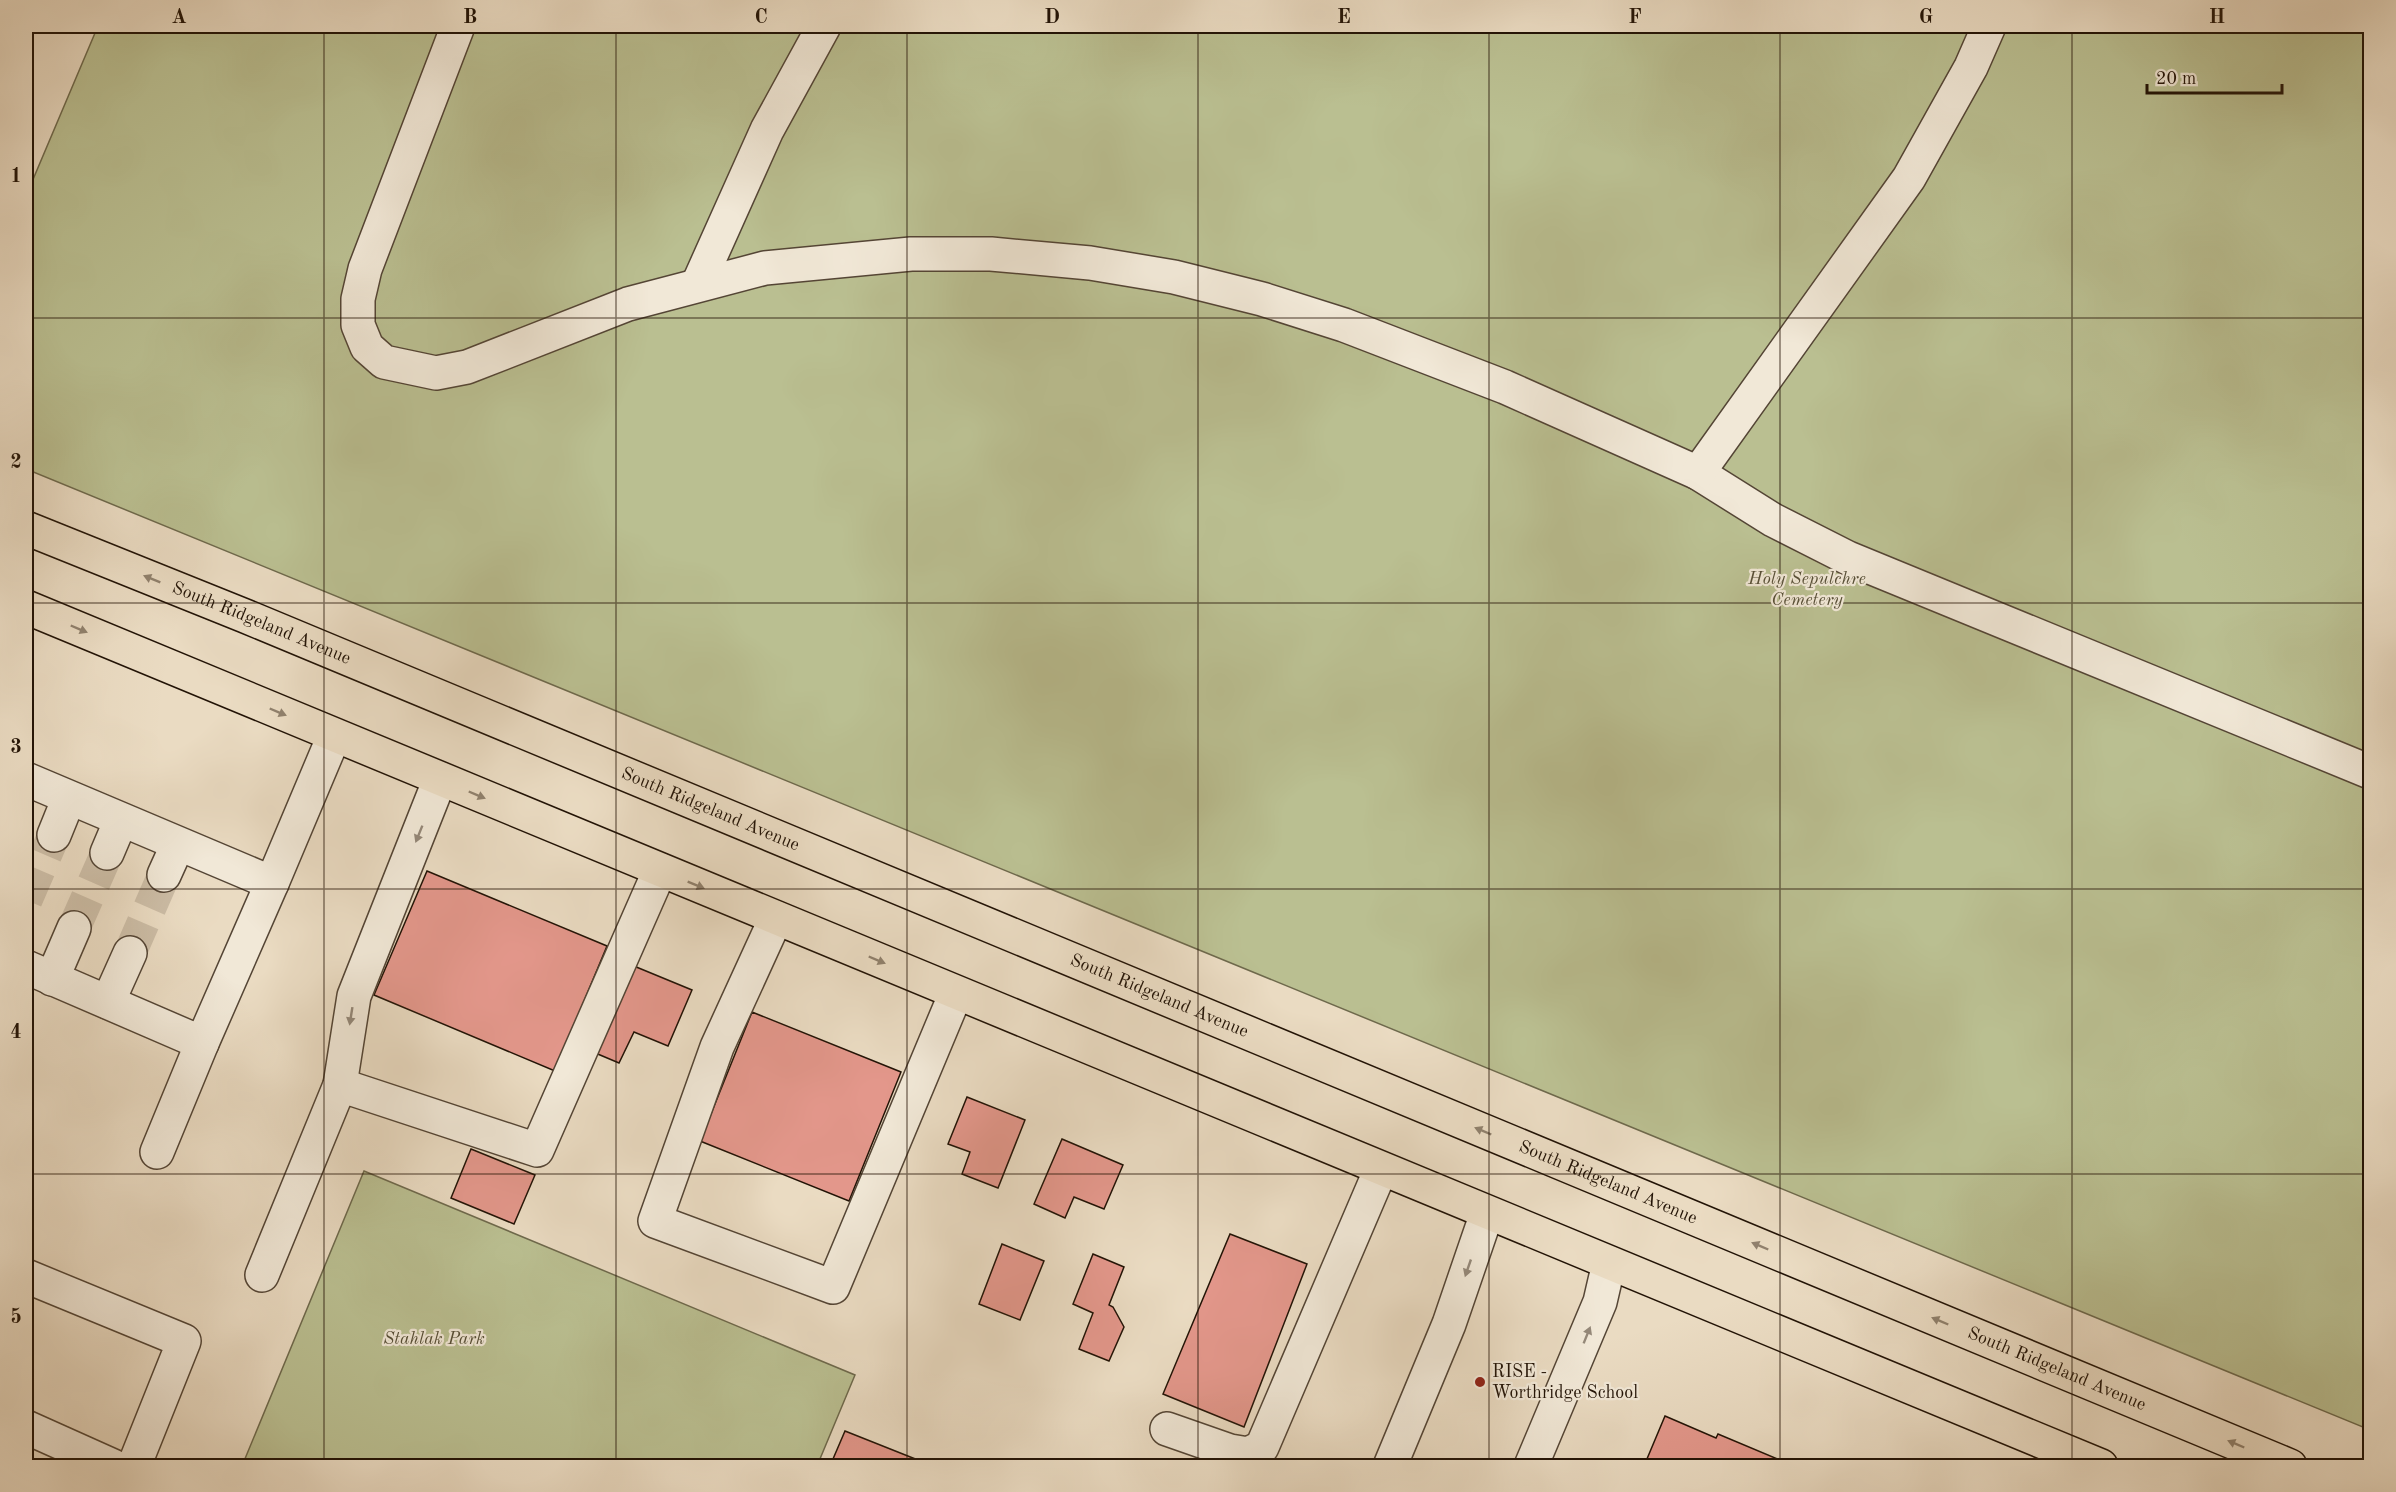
<svg xmlns="http://www.w3.org/2000/svg" width="2396" height="1492" font-family="'Old Standard TT',serif">
<rect width="100%" height="100%" fill="#eadbc2"/>
<filter id="stains"><feTurbulence type="fractalNoise" baseFrequency=".00333" numOctaves="4"/><feColorMatrix values="0 0 0 0 .2 0 0 0 0 .09 0 0 0 0 .02 0 0 0 .5 -.17"/></filter>
<radialGradient id="worn" r=".72"><stop offset=".6" stop-color="#630" stop-opacity="0"/><stop offset="1" stop-color="#630" stop-opacity=".3"/></radialGradient>
<g fill="#babf91" stroke="#6e694c" stroke-width="1.5">
<path d="M98,26H2370V1430L26,469V196Z"/>
<path d="M364,1171L855,1375L817,1466H242Z"/>
</g>
<g fill="#e3978b" stroke="#221306" stroke-width="1.5">
<path d="M427,871L607,946L555,1071L374,995Z"/>
<path d="M629,964L692,990L668,1046L634,1032L619,1063L593,1052Z"/>
<path d="M752,1012L901,1072L849,1201L700,1141Z"/>
<path d="M967,1097L1025,1120L998,1188L962,1174L970,1152L948,1144Z"/>
<path d="M1062,1139L1123,1165L1104,1209L1074,1197L1065,1218L1034,1204Z"/>
<path d="M471,1149L535,1175L514,1224L451,1198Z"/>
<path d="M1230,1234L1307,1264L1244,1427L1163,1394Z"/>
<path d="M1002,1244L1044,1261L1020,1320L979,1304Z"/>
<path d="M1093,1254L1124,1267L1109,1305L1113,1307L1124,1327L1109,1361L1079,1349L1093,1313L1073,1304Z"/>
<path d="M1665,1416L1716,1438L1718,1434L1780,1460L1777,1466H1644Z"/>
<path d="M845,1431L933,1466H830Z"/>
</g>
<g fill="none" stroke-linecap="round" stroke-linejoin="round">
<g stroke="#ccbda6" stroke-width="33" stroke-dasharray="33 16" stroke-linecap="butt">
<path d="M26,900L54,835"/>
<path d="M74,928L107,853"/>
<path d="M130,953L164,875"/>
</g>
<g stroke="#544535" stroke-width="36">
<g id="minor">
<path d="M458,26L365,269L358,299V325L367,347L384,362L436,373L467,367L628,304L765,268L911,254H991L1090,263L1174,277L1262,299L1344,325L1505,387L1698,473L1773,520L1848,558L2370,772"/>
<path d="M698,284L767,130L824,26"/>
<path d="M1698,473L1909,178L1971,67L1989,26"/>
<path d="M26,779L272,883L334,736"/>
<path d="M54,835L69,798"/>
<path d="M107,853L121,820"/>
<path d="M164,875L178,844"/>
<path d="M776,918L717,1047L655,1221L833,1287L956,993"/>
<path d="M26,967L202,1043L272,883"/>
<path d="M52,979L74,928"/>
<path d="M108,1002L130,953"/>
<path d="M340,1085L354,996L440,779"/>
<path d="M157,1152L202,1043"/>
<path d="M262,1275L340,1085L537,1150L660,870"/>
<path d="M26,1276L184,1341L134,1466"/>
<path d="M26,1427L113,1466"/>
<path d="M1167,1429L1230,1451L1248,1454L1262,1447L1381,1169"/>
<path d="M1390,1466L1449,1324L1487,1213"/>
<path d="M1531,1466L1600,1302L1609,1263"/>
</g>
</g>
<g stroke="#221306" stroke-width="36">
<g id="major">
<path id="s1" d="M26,528L245,616L2290,1466"/>
<path d="M26,607L2101,1466"/>
</g>
</g>
<use href="#minor" stroke="#f1e8d7" stroke-width="33"/>
<use href="#major" stroke="#eadbc2" stroke-width="33"/>
</g>
<defs><path id="oneway-solid" d="M-6-.8H1V-3.2L6.5 0L1 3.2V.8H-6Z" transform="scale(1.5)"/></defs>
<g fill="#90816d">
<use href="#oneway-solid" transform="translate(152 579) rotate(-158)"/>
<use href="#oneway-solid" transform="translate(79 629) rotate(23)"/>
<use href="#oneway-solid" transform="translate(278 712) rotate(23)"/>
<use href="#oneway-solid" transform="translate(477 795) rotate(23)"/>
<use href="#oneway-solid" transform="translate(696 885) rotate(22)"/>
<use href="#oneway-solid" transform="translate(877 960) rotate(23)"/>
<use href="#oneway-solid" transform="translate(1483 1131) rotate(-157)"/>
<use href="#oneway-solid" transform="translate(1760 1246) rotate(-157)"/>
<use href="#oneway-solid" transform="translate(1940 1321) rotate(-157)"/>
<use href="#oneway-solid" transform="translate(2236 1444) rotate(-157)"/>
</g>
<g fill="#948879">
<use href="#oneway-solid" transform="translate(419 834) rotate(112)"/>
<use href="#oneway-solid" transform="translate(351 1016) rotate(99)"/>
<use href="#oneway-solid" transform="translate(1468 1268) rotate(109)"/>
<use href="#oneway-solid" transform="translate(1587 1335) rotate(-68)"/>
</g>
<path fill="none" stroke="#221306" stroke-width="1.5" stroke-opacity="0.55" d="M324,26V1466M616,26V1466M907,26V1466M1198,26V1466M1489,26V1466M1780,26V1466M2072,26V1466M26,318H2370M26,603H2370M26,889H2370M26,1174H2370"/>
<circle fill="#8f2418" stroke="#f1e8d7" stroke-width="2" cx="1480" cy="1382" r="6"/>
<g text-anchor="middle" dominant-baseline="central" stroke-width="4.5" stroke-linejoin="round" paint-order="stroke">
<g font-size="18" font-style="italic" fill="#574f37" stroke="#f1e8d7">
<text x="1807" y="579">Holy Sepulchre<tspan x="1807" dy="21">Cemetery</tspan></text>
<text x="434" y="1339">Stahlak Park</text>
</g>
<g font-size="18" fill="#221306" stroke="#f1e8d7">
<text stroke="none"><textPath href="#s1" startOffset="254">South Ridgeland Avenue</textPath></text>
<text stroke="none"><textPath href="#s1" startOffset="740">South Ridgeland Avenue</textPath></text>
<text stroke="none"><textPath href="#s1" startOffset="1226">South Ridgeland Avenue</textPath></text>
<text stroke="none"><textPath href="#s1" startOffset="1712">South Ridgeland Avenue</textPath></text>
<text stroke="none"><textPath href="#s1" startOffset="2198">South Ridgeland Avenue</textPath></text>
</g>
<g font-size="18" fill="#221306" stroke="#f1e8d7" text-anchor="start">
<text x="1492" y="1372">RISE -<tspan x="1492" dy="21">Worthridge School</tspan></text>
</g>
</g>
<rect width="2396" height="1492" fill="none" stroke="#eadbc2" stroke-width="66"/>
<path d="M2147 84v9h135v-9" fill="none" stroke="#221306" stroke-width="3"/>
<text x="2156" y="84" font-size="18" fill="#221306" stroke="#f1e8d7" stroke-width="4.5" paint-order="stroke">20 m</text>
<rect x="33" y="33" width="2330" height="1426" fill="none" stroke="#221306" stroke-width="2"/>
<g font-size="20" text-anchor="middle" font-weight="bold" fill="#221306">
<text x="179" y="23">A</text>
<text x="470" y="23">B</text>
<text x="761" y="23">C</text>
<text x="1052" y="23">D</text>
<text x="1344" y="23">E</text>
<text x="1635" y="23">F</text>
<text x="1926" y="23">G</text>
<text x="2217" y="23">H</text>
<text x="16" y="182">1</text>
<text x="16" y="468">2</text>
<text x="16" y="753">3</text>
<text x="16" y="1038">4</text>
<text x="16" y="1323">5</text>
</g>
<rect width="100%" height="100%" filter="url(#stains)"/>
<rect width="100%" height="100%" fill="url(#worn)"/>
</svg>
